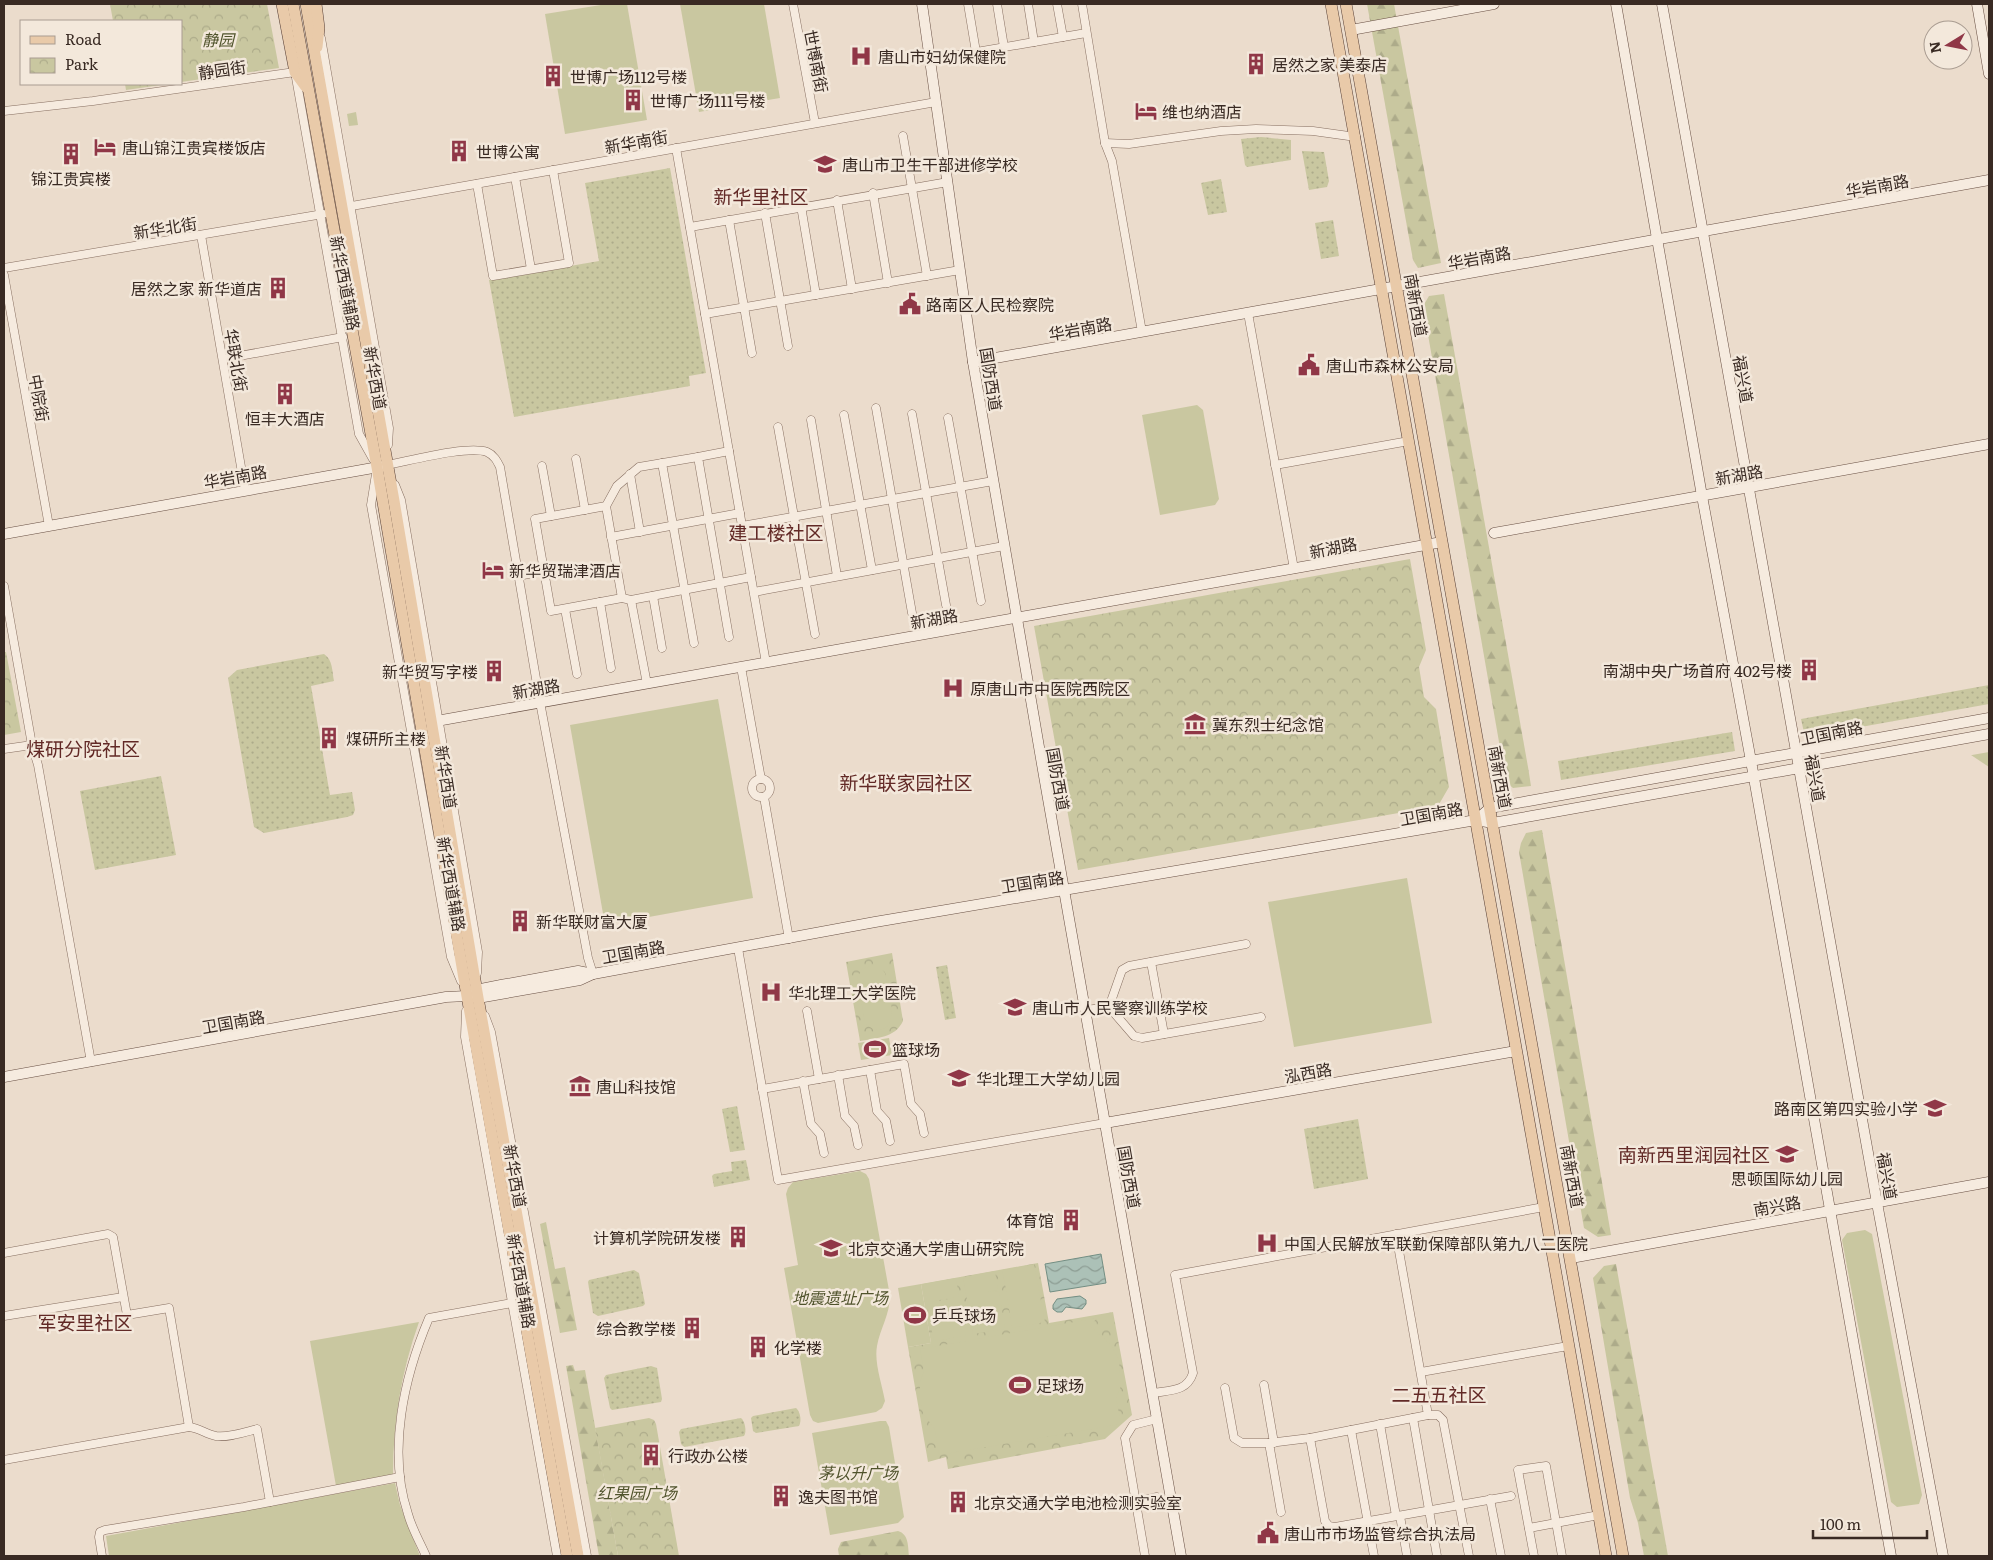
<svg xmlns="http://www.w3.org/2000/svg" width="1993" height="1560" font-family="Literata,'Noto Sans SC',serif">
<defs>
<pattern id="grass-dots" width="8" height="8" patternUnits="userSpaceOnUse" patternTransform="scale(1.25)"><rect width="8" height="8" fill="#c9c7a0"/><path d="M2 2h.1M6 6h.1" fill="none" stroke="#adab8a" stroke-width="1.8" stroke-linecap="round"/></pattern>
<pattern id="forest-firs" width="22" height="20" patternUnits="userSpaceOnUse" patternTransform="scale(1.25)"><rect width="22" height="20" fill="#c9c7a0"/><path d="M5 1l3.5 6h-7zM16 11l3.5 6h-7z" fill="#adab8a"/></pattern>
<pattern id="park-crowns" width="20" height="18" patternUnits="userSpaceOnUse" patternTransform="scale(1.25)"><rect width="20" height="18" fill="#c9c7a0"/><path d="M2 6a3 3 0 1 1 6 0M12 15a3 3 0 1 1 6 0" fill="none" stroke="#adab8a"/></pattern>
<pattern id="water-waves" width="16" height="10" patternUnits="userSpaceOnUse" patternTransform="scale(1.25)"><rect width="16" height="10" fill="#acc1b7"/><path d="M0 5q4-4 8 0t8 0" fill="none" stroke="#8d9d94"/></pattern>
</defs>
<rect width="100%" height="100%" fill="#ebdccc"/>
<g fill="url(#grass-dots)">
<path d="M1261,137L1291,140V160L1247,167L1245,165L1241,139Z"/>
<path d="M1302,151L1324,152L1329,181L1327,187L1309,190Z"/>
<path d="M670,168L706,373L689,376L690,386L514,417L489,280L599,261L585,183Z"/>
<path d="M1221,179L1227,212L1208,215L1201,183Z"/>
<path d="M1333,220L1339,256L1321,259L1315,223Z"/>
<path d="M324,654C333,660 332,671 334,681L311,686L330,795L352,792L355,810L353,815L347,817L264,833L254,827L228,678L237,670Z"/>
<path d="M1989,685V704L1805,737L1801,719Z"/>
<path d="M1732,732L1735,751L1561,780L1558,761Z"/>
<path d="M161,776L176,855L95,870L80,791Z"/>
<path d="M947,965L956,1018L945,1020L936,967Z"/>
<path d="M737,1106L745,1150L730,1152L722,1109Z"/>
<path d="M1358,1119L1368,1179L1314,1189L1304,1129Z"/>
<path d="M746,1160L750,1180L714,1187L712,1176L714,1174L732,1171L731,1162Z"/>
<path d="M634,1270L639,1273L645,1304L643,1306L598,1316L593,1313L588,1282L589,1280Z"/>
<path d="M651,1366L657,1368L662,1399L661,1402L612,1410L610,1408L604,1378L606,1375Z"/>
<path d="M796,1408C800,1411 802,1421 799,1426L756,1433L753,1431L751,1418L753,1416Z"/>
<path d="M741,1418C745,1421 747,1432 744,1436L684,1447L681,1444L679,1432L681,1429Z"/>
</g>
<g fill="url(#forest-firs)">
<path d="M1367,4H1394L1441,263L1418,268L1413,260Z"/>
<path d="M1444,294L1528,767L1531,786L1513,788L1506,782L1423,306L1429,296Z"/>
<path d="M1542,830L1611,1235L1598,1237L1584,1228L1519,852L1521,843L1526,833Z"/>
<path d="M546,1222L555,1269L565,1267L577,1330L560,1333L540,1224Z"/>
<path d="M1616,1264L1668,1556H1644L1638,1523L1630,1498L1593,1278L1604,1266Z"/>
<path d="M573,1365L575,1371L585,1370L618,1556H599L566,1366Z"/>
<path d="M898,1531C909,1534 908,1547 909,1556H839L838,1549L841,1542Z"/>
</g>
<g fill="url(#park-crowns)">
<path d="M110,4H267L279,68L181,82V21H113Z"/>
<path d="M125,84H168L126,90Z"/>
<path d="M1410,559L1426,650L1419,667L1424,697L1436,709L1449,787L1438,806L1078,870L1034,626Z"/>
<path d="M4,652H6L21,732L4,735Z"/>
<path d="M1989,752V767L1971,755H1972Z"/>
<path d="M892,953L903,1021C895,1038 877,1038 860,1041L846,962Z"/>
<path d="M1038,1263L1049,1323L1113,1312L1132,1415L1105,1439L948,1469L946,1457L928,1462L908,1347L931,1343L921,1284Z"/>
<path d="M649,1418L654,1420L656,1424L679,1556H618L595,1428Z"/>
</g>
<g fill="#c9c7a0">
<path d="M607,4H627L647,120L565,134L545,14Z"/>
<path d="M680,4H764L780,98L699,112Z"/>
<path d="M356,112L358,125L349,126L347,114Z"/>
<path d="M1197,405L1203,410L1219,499L1215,505L1160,515L1142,415Z"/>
<path d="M718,699L753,898L605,925L570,725Z"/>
<path d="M1407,878L1432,1023L1294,1047L1268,902Z"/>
<path d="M874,965L882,969L885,973C887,986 900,1023 883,1029C876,1031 870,1028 865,1023L857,978L862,969Z"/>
<path d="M889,1038L892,1055L861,1060L858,1043Z"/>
<path d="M860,1171L866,1174L869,1179L890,1296C890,1314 880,1329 877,1346C874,1363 882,1384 885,1401L882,1408L876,1412L818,1423L813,1421L810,1415L784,1268L798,1265L786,1194L788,1188L793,1182Z"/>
<path d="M1865,1230L1872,1234L1922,1495L1919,1504L1897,1507L1891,1502L1842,1240L1847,1233Z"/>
<path d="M1034,1264L1045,1322L1012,1328L1006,1289L1017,1287L1006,1289L1002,1270Z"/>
<path d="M995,1271L998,1290L987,1292L999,1291L1005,1329L973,1334L963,1277Z"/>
<path d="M956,1278L959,1297L927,1302L923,1284Z"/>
<path d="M921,1284L931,1343L908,1347L898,1288Z"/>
<path d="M959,1297L962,1316L930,1322L927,1303Z"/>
<path d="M962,1317L966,1336L934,1341L930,1323Z"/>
<path d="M1097,1318L1090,1326L1111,1345L1119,1360L1121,1386L1116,1398L1121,1424L939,1455L935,1430L924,1414L920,1401V1382L924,1371L920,1349Z"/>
<path d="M419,1322C401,1372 393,1423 393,1475L336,1486L310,1341Z"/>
<path d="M880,1421H886L889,1427L904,1517L898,1523L830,1535L812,1433Z"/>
<path d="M395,1483L400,1505L420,1556H109L106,1536Z"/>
</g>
<g fill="url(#water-waves)" stroke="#738e83">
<path d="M1101,1254L1106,1283L1050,1292L1045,1264Z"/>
<path d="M1080,1296L1086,1300V1304L1082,1309L1066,1307L1062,1312H1057L1053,1309V1305L1057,1299Z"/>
</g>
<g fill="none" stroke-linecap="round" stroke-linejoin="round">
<g stroke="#876f61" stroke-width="9">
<g id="street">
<path d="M793,4L815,123"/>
<path d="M968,4L976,52"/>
<path d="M997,4L1004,47"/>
<path d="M1028,4L1034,42"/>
<path d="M1057,4L1063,37"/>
<path d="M1082,4L1105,143L1112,161L1142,332"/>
<path d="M321,38L389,428L388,445"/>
<path d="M930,60L1086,33"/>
<path d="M4,111L93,101L295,72L359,434L373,459"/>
<path d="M903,136L927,276"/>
<path d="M1105,143L1129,144L1221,131L1256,129L1313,131L1356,137"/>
<path d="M676,148L766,663"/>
<path d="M515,177L531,269"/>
<path d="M477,184L493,276L569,263L553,170"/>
<path d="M873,193L888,283"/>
<path d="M837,200L852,289"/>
<path d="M801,206L816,295"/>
<path d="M346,207L936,102"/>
<path d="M765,213L788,346"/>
<path d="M729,220L752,353"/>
<path d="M690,227L948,182"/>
<path d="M201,235L245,490"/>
<path d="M4,268L323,214"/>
<path d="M4,275L49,526"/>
<path d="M1248,313L1294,569"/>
<path d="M705,314L960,270"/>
<path d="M223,359L343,337"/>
<path d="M876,408L912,613"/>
<path d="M912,414L946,605"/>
<path d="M844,415L872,570"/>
<path d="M948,418L981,601"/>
<path d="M811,420L837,576"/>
<path d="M778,427L815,634"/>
<path d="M698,457L639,467L617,486L606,506L535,519L551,611L622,598L631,600L751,577"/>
<path d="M576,459L585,510"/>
<path d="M662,463L694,643"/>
<path d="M386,465C409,461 468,445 487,452C494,455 497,461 500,467L540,702L588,958L593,974"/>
<path d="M1275,465L1409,441"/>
<path d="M542,466L551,516"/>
<path d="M376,474L371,505L451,957L461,981"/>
<path d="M630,474L640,532"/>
<path d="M395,485L401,500L478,952L477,973"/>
<path d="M606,506L622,598"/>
<path d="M742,526L993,481"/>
<path d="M611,537L740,513"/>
<path d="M518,576L544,571"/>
<path d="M4,586L32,745L4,749"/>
<path d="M754,592L1004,546"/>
<path d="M653,596L662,648"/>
<path d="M631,600L647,684"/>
<path d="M600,602L611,668"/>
<path d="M565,609L577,674"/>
<path d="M729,637L698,457L729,451"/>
<path d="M741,667L761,779"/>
<path d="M32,745L38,765L91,1062"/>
<circle cx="761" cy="788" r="9"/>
<path d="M764,797L789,939"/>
<path d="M738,948L778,1180L1105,1123"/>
<path d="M1151,962L1164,1034"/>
<path d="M1109,1007L1122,970L1129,966L1246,944"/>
<path d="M1086,1010L1109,1007L1134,1036L1142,1038L1261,1017"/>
<path d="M466,1011L465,1037L557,1556"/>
<path d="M807,1011L819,1079"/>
<path d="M485,1016L491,1032L587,1556"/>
<path d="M870,1070L877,1111L886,1121L890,1141"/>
<path d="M838,1075L845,1116L854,1126L858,1145"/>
<path d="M803,1081L811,1124L820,1134L824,1153"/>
<path d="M762,1089L904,1064L911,1104L920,1114L924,1133"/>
<path d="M4,1253L108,1234L113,1237L127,1315L169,1308L189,1427"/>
<path d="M4,1316L123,1297"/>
<path d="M1421,1372L1568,1346"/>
<path d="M1264,1385L1274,1443"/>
<path d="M1225,1388L1234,1438L1242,1443H1269"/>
<path d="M1153,1393C1170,1390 1187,1392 1193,1373L1175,1275L1544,1207"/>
<path d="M1428,1415H1438L1443,1420L1469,1556"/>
<path d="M1413,1418L1437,1556"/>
<path d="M1380,1424L1396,1516"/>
<path d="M1351,1430L1374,1556"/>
<path d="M1310,1438L1428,1415L1396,1234"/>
<path d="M4,1460L189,1427C199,1428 206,1434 216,1436C228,1438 245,1432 257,1429L270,1502"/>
<path d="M1490,1499L1501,1556"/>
<path d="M1136,1502L1157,1497"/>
<path d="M1281,1512L1269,1443L1310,1438L1325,1521L1329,1526L1335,1527L1511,1496"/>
<path d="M1400,1516L1407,1556"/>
<path d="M1529,1528L1599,1515"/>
<path d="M102,1556L99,1537L100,1532L105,1530L244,1507L400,1477"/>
<path d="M426,1556C420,1542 412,1529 408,1514C387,1451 404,1377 429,1318L512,1303"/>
<path d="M1145,1556L1125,1438L1133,1425L1157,1419"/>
<path d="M1534,1556L1518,1470L1546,1466L1562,1556"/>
</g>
</g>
<g stroke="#695044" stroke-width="11">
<g id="secondary">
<path d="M922,4L973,362L1044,776L1181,1556"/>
<path d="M1616,4L1702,496L1751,761L1891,1556"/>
<path d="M1662,4L1877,1203L1943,1556"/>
<path d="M1977,4L1989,74"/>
<path d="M1351,30L1494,4"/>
<path d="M973,362L1989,180"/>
<path d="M1494,533L1989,444"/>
<path d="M4,534L384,466"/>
<path d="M431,722L1442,542"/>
<path d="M1476,820L1490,808L1989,718"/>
<path d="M470,994L476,990L501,985L578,971L593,974L875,922L1476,820L1493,823L1989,734"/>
<path d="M4,1077L446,997L467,996L478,998L580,980L593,974"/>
<path d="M1105,1123L1516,1051"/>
<path d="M1571,1258L1989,1182"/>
</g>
</g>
<g stroke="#563e35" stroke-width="12">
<g id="primary">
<path d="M282,4L295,72L306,87"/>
<path d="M293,4L377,467L467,996L567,1556"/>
<path d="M306,4L394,501L478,998L578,1556"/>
<path d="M316,4L319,28L317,47"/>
<path d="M1331,4L1606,1556"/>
<path d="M1346,4L1623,1556"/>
</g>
</g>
<use href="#street" stroke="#f6ebdf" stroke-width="8"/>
<use href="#secondary" stroke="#f6ebdf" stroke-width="10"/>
<use href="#primary" stroke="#e9caa9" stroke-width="11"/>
</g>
<defs>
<g id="hospital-bare" transform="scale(1.725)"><path d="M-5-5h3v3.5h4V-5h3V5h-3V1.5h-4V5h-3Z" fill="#903747" stroke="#f3e8db" stroke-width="2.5" paint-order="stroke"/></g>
<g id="building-bare" transform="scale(1.725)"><path d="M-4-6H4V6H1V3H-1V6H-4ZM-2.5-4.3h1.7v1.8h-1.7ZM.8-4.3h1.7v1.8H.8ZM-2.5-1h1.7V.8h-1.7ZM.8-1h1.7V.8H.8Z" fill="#903747" stroke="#f3e8db" stroke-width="2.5" paint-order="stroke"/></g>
<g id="hotel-bare" transform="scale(1.725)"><path d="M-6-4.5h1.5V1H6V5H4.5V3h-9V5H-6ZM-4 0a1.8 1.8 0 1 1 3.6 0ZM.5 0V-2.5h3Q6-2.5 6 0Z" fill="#903747" stroke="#f3e8db" stroke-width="2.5" paint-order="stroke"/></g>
<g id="school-bare" transform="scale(1.725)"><path d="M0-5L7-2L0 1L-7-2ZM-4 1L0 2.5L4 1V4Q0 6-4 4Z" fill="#903747" stroke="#f3e8db" stroke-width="2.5" paint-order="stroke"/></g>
<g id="civic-bare" transform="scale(1.725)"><path d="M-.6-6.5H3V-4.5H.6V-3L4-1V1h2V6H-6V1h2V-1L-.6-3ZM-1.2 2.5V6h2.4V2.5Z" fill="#903747" stroke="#f3e8db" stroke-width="2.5" paint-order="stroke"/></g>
<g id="museum-bare" transform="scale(1.725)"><path d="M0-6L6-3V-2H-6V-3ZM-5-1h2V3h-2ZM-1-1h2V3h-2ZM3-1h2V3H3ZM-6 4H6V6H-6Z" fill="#903747" stroke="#f3e8db" stroke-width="2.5" paint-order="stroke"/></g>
<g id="stadium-bare" transform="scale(1.725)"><path d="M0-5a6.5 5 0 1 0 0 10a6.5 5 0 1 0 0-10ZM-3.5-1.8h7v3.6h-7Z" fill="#903747" stroke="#f3e8db" stroke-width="2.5" paint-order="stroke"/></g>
<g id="university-bare" transform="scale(1.725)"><path d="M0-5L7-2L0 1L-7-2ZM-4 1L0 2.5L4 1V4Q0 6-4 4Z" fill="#903747" stroke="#f3e8db" stroke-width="2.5" paint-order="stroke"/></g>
</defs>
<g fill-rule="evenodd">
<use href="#hospital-bare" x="861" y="56"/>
<use href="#building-bare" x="1256" y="64"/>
<use href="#building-bare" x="553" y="76"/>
<use href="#building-bare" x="633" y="100"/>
<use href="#hotel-bare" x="1146" y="111"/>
<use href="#hotel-bare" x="105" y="147"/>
<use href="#building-bare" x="459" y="151"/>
<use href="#building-bare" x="71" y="154"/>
<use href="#school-bare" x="825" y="164"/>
<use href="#building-bare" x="278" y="288"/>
<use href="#civic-bare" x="910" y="304"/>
<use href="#civic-bare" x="1309" y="365"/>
<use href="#building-bare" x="285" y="394"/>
<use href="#hotel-bare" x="493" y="570"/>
<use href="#building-bare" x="1809" y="670"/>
<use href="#building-bare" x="494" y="671"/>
<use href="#hospital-bare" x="953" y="688"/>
<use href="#museum-bare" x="1195" y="724"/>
<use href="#building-bare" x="329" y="738"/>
<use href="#building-bare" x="520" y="921"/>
<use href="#hospital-bare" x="771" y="992"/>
<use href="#school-bare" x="1015" y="1007"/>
<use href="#stadium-bare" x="875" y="1049"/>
<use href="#school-bare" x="959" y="1078"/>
<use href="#museum-bare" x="580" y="1086"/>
<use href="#school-bare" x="1935" y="1108"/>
<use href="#school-bare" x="1787" y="1154"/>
<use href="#building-bare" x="1071" y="1220"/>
<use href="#building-bare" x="738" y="1237"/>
<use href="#hospital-bare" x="1267" y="1243"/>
<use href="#university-bare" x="831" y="1248"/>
<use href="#stadium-bare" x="915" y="1315"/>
<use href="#building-bare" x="692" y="1328"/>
<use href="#building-bare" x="758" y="1347"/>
<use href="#stadium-bare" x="1020" y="1385"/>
<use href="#building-bare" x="651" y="1455"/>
<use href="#building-bare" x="781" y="1496"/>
<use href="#building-bare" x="958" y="1502"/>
<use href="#civic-bare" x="1268" y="1533"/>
</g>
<g text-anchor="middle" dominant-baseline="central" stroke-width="5" stroke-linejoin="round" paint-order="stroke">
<g font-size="16" font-style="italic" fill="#50532c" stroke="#f3e8db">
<text x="218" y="39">静园</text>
<text x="840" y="1297">地震遗址广场</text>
<text x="858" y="1472">茅以升广场</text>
<text x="637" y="1492">红果园广场</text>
</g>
<g font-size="16" fill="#392a23" stroke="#f3e8db" text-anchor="start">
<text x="878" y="56">唐山市妇幼保健院</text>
<text x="1272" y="64">居然之家 美泰店</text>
<text x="570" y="76">世博广场112号楼</text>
<text x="650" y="100">世博广场111号楼</text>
<text x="1162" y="111">维也纳酒店</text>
<text x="122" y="147">唐山锦江贵宾楼饭店</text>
<text x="476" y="151">世博公寓</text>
<text x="842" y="164">唐山市卫生干部进修学校</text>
<text x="71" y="178" text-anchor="middle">锦江贵宾楼</text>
<text x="262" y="288" text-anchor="end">居然之家 新华道店</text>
<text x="926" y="304">路南区人民检察院</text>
<text x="1326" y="365">唐山市森林公安局</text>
<text x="285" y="418" text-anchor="middle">恒丰大酒店</text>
<text x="509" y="570">新华贸瑞津酒店</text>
<text x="1792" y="670" text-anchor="end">南湖中央广场首府 402号楼</text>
<text x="478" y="671" text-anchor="end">新华贸写字楼</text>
<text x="970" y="688">原唐山市中医院西院区</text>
<text x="1212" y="724">冀东烈士纪念馆</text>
<text x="346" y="738">煤研所主楼</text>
<text x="536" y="921">新华联财富大厦</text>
<text x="788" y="992">华北理工大学医院</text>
<text x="1032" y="1007">唐山市人民警察训练学校</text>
<text x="892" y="1049">篮球场</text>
<text x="976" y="1078">华北理工大学幼儿园</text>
<text x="596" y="1086">唐山科技馆</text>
<text x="1918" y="1108" text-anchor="end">路南区第四实验小学</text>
<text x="1787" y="1178" text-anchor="middle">思顿国际幼儿园</text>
<text x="1054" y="1220" text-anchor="end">体育馆</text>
<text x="721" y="1237" text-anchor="end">计算机学院研发楼</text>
<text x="1284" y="1243">中国人民解放军联勤保障部队第九八二医院</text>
<text x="848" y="1248">北京交通大学唐山研究院</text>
<text x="932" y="1315">乒乓球场</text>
<text x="676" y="1328" text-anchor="end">综合教学楼</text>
<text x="774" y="1347">化学楼</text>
<text x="1036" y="1385">足球场</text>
<text x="668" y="1455">行政办公楼</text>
<text x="798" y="1496">逸夫图书馆</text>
<text x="974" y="1502">北京交通大学电池检测实验室</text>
<text x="1284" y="1533">唐山市市场监管综合执法局</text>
</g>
<g font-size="16" fill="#392a23" stroke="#f3e8db">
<text transform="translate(817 61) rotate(79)">世博南街</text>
<text transform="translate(222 69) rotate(-8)">静园街</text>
<text transform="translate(636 141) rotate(-10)">新华南街</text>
<text transform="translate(1877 185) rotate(-10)">华岩南路</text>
<text transform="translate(165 227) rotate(-9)">新华北街</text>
<text transform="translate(1479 257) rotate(-10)">华岩南路</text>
<text transform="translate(346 283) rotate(79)">新华西道辅路</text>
<text transform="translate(1417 305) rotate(80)">南新西道</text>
<text transform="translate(1080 328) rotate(-10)">华岩南路</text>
<text transform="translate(237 360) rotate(80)">华联北街</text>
<text transform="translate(376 378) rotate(80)">新华西道</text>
<text transform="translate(992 379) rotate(81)">国防西道</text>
<text transform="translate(1744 379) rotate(80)">福兴道</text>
<text transform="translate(40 398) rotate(80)">中院街</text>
<text transform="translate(1739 474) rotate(-10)">新湖路</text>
<text transform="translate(235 476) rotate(-10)">华岩南路</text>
<text transform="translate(1333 547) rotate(-11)">新湖路</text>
<text transform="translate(934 618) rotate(-10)">新湖路</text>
<text transform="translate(536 688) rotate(-10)">新湖路</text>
<text transform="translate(1831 732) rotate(-11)">卫国南路</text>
<text transform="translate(447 777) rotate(81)">新华西道</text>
<text transform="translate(1501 777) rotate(80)">南新西道</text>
<text transform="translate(1816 778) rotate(80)">福兴道</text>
<text transform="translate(1059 779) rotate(80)">国防西道</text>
<text transform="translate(1431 813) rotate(-10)">卫国南路</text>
<text transform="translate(1032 881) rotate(-9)">卫国南路</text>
<text transform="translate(452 884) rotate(80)">新华西道辅路</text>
<text transform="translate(633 951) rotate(-10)">卫国南路</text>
<text transform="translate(233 1021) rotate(-10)">卫国南路</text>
<text transform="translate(1308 1072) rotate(-10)">泓西路</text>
<text transform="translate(516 1176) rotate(80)">新华西道</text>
<text transform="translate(1573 1176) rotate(80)">南新西道</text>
<text transform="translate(1888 1176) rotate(80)">福兴道</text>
<text transform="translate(1130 1177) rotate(80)">国防西道</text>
<text transform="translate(1777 1205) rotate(-10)">南兴路</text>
<text transform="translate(522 1281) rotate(80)">新华西道辅路</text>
</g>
<g font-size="19" fill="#622926" stroke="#f3e8db">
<text x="761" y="196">新华里社区</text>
<text x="776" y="532">建工楼社区</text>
<text x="83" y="748">煤研分院社区</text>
<text x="906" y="782">新华联家园社区</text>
<text x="1694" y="1154">南新西里润园社区</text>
<text x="85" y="1322">军安里社区</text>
<text x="1439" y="1394">二五五社区</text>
</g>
</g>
<rect width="1993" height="1560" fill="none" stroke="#392a23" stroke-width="10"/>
<rect x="20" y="20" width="162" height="65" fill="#f3e8db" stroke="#a99c91"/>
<rect x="30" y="36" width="25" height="8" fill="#e9caa9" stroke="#a99c91"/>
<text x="65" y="45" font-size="15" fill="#392a23">Road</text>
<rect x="30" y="58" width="25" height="15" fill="url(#park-crowns)" stroke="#a99c91"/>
<text x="65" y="70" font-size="15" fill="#392a23">Park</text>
<g transform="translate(1948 45) rotate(260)"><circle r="24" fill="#f3e8db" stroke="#a99c91"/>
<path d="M0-4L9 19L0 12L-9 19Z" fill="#903747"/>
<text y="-8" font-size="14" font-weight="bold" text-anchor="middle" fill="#392a23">N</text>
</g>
<path d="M1813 1530v8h114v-8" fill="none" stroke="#392a23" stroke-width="2.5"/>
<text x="1820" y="1530" font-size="15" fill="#392a23" stroke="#f3e8db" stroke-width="4" paint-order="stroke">100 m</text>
</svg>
